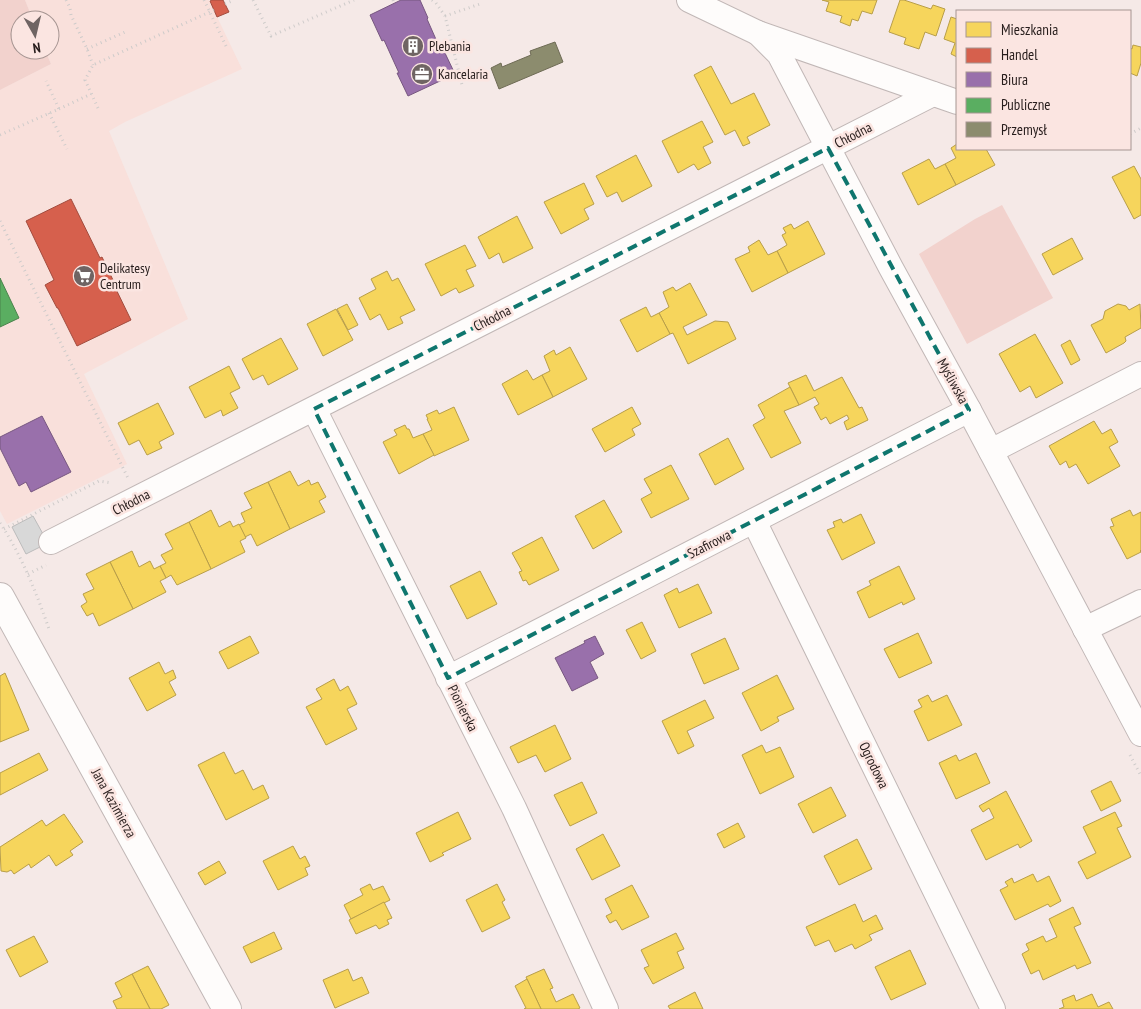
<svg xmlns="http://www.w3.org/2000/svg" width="1141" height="1009" font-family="'PT Sans Narrow',sans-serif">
<rect width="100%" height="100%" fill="#f5e9e7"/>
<path fill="#f9e0db" d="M25,0H209L242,69L125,122L109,131L188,319L84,374L127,464L7,524L0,511V90L51,64L45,50H50V20H33Z"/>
<g fill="#f2d2cd">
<path d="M0,0H25L33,20H20V50H45L51,64L0,90Z"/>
<path d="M1002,205L1053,298L967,344L919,254L975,219Z"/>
</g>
<g fill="#f6d55c" stroke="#b89e49">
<path d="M822,0H877L872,14L862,11L858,21L852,19L850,26L840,22L842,16L826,11L829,2Z"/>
<path d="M900,0H904L931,9L933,5L945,9L936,36L925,32L919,49L904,44L906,38L889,32Z"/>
<path d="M951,17L957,19V57L951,54L955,43L944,39Z"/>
<path d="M1133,45L1141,47V63L1137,76L1130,73V48L1132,49Z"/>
<path d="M711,66L731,104L754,93L770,125L747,137L750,143L743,146L735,130L725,135L694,75Z"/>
<path d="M702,121L713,142L703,147L711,163L698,170L694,164L678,173L662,141Z"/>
<path d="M957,144V149H986L995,165L956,185L945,164L956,158L951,148Z"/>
<path d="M636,155L652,186L622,202L617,192L607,197L596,176Z"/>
<path d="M929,159L935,169L945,164L956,185L918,205L902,173Z"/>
<path d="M1134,166L1141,179V215L1134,219L1112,177Z"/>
<path d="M584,183L594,204L584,209L589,219L561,234L544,202Z"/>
<path d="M517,216L533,248L503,263L499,253L489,259L478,237Z"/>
<path d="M808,221L825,254L788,273L777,251L787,245L782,235L786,233L783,228L791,224L794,229Z"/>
<path d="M1072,238L1083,259L1053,275L1042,254Z"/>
<path d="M759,240L768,255L777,251L788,273L752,292L735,259L750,252L748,247Z"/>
<path d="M465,245L476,266L466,270L474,286L459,293L456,288L441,296L425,264Z"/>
<path d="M387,271L392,281L398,278L415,310L400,317L403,323L388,330L380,314L370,320L359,298L376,289L371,279Z"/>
<path d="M690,283L707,315L683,327L687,335L715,321L728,322L736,339L688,364L673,333L670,334L659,313L669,307L663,292L673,287L676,291Z"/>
<path d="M347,304L358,325L348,330L337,309Z"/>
<path d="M1118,304L1126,306L1129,310L1140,304L1141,328L1125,337L1126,341L1124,343L1106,353L1091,325L1103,319L1105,311Z"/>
<path d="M646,307L651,317L659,313L670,334L637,352L620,320Z"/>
<path d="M336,309L353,340L323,356L307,324Z"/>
<path d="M1035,334L1063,383L1036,398L1030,386L1020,392L999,354Z"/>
<path d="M281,338L298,369L268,385L263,375L253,380L242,359Z"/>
<path d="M1070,340L1080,360L1071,365L1061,345Z"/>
<path d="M570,347L587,379L553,397L542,375L550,371L544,356L554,350L556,355Z"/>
<path d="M229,366L240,388L230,393L238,408L223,416L221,410L205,418L189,387Z"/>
<path d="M527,370L533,380L542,375L553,397L518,415L502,384Z"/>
<path d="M806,375L814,391L842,377L859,408L862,407L868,420L847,430L844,422L849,419L847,415L830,424L826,417L821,420L814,407L819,404L815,397L799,405L788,383Z"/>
<path d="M790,387L799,405L784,411L801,443L771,458L753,425L765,418L758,405Z"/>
<path d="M158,403L174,434L159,442L162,448L147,455L139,440L129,445L118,423Z"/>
<path d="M454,407L469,440L434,456L423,434L432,430L427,419H428L426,415L437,410L439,414Z"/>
<path d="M632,407L641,424L632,429L635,435L605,452L592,429Z"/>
<path d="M1094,421L1102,434L1111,429L1118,442L1109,447L1120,466L1088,484L1076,464L1069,468L1066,461L1060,465L1049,446Z"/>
<path d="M405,425L407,429H409L413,438L423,434L434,455L399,474L383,442L397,435L394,430Z"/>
<path d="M728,438L744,469L715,485L699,454Z"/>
<path d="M671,465L689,499L651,518L641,499L652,493L644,479Z"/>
<path d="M290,471L298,486L309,480L311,485L318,482L326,497L319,501L325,512L290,529L268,482Z"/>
<path d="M268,482L290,529L257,546L251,534L245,537L239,525L245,522L241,513L252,508L244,493Z"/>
<path d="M604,500L622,532L593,549L575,516Z"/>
<path d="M211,510L219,527L230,521L233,527L239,524L246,538L240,541L245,552L211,569L189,522Z"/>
<path d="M1130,510L1133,516L1141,512V550L1140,551L1141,552L1127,559L1110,527L1114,526L1111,519Z"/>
<path d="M861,514L875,543L842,560L827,530L835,527L833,522L841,519L843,523Z"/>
<path d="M189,522L211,569L177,585L171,575L166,578L160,566L166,563L161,555L173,549L165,534Z"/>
<path d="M542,537L559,570L529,585L526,580L523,581L519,572L522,571L512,553Z"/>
<path d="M132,551L139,567L150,561L154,569L160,566L166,578L160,581L166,592L133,609L110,562Z"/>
<path d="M110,562L133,609L99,626L93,613L87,616L81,606L87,602L83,594L94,589L86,574Z"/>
<path d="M899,566L915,599L903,605L902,602L869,618L857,592L871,585L869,581Z"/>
<path d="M480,571L497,604L467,619L450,586Z"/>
<path d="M698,584L712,613L679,628L664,595L677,588L679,593Z"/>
<path d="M642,622L656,651L641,659L626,630Z"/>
<path d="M918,633L932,663L899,678L884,649Z"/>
<path d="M250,636L259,653L228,669L219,652Z"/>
<path d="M725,638L739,669L704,684L691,654Z"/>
<path d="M159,662L165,674L173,670L176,678L169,682L176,695L147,711L129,678Z"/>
<path d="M5,673L29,730L0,742V676Z"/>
<path d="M777,675L794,709L777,717L779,721L761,731L742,693Z"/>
<path d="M334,679L340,691L348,686L357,704L347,709L357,729L326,745L306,707L322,699L316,689Z"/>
<path d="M928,695L932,702L947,695L962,725L928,741L914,711L922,707L918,700Z"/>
<path d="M705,700L714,718L687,731L694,746L678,754L662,721Z"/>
<path d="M555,725L571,759L545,772L536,755L518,763L510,747Z"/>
<path d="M762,745L766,753L780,747L794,777L760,794L742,755Z"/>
<path d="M224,752L235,774L243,770L253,790L263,785L269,798L226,820L198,765Z"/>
<path d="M39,753L48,770L0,795V773Z"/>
<path d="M976,753L990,783L956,799L939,763L956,755L959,761Z"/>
<path d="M1111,781L1121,801L1101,811L1091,791Z"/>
<path d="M582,782L597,813L570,826L554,795Z"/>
<path d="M831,787L846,816L813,833L798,804Z"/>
<path d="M1006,791L1032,841L1020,848L1018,844L986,860L971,830L994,818L989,808L983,812L979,806Z"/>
<path d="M458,812L471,839L442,853L444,855L430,862L416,833Z"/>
<path d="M1115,812L1122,826L1117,828L1131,857L1087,879L1078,862L1096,853L1083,827Z"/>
<path d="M64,814L83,842L70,851L73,855L56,866L49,855L31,868L29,864L14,874L11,870L7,872L1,871L0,847L42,820L46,826Z"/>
<path d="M738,823L745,837L724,848L717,834Z"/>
<path d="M603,834L620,866L592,880L576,849Z"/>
<path d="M857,839L872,869L839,885L824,856Z"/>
<path d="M293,846L300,859L305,856L310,866L305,868L308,875L278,890L263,861Z"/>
<path d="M219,861L226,873L205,885L198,873Z"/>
<path d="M1033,874L1037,882L1049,876L1061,901L1050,907L1048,904L1015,920L1000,890L1008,886L1005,882L1012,878L1014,883Z"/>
<path d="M370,884L373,890L383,886L390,900L351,919L344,905L363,895L360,889Z"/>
<path d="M497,884L505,900L502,902L510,918L482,932L466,900Z"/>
<path d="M632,885L649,917L622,930L616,920L610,923L606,916L612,913L605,899Z"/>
<path d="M384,902L392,918L387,920L389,924L379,929L376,925L356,934L349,920Z"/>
<path d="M855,904L863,922L876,915L883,929L869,935L872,940L855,949L852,944L835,952L829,940L815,946L806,927Z"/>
<path d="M1073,907L1081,924L1074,927L1091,963L1077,969L1075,965L1043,980L1039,970L1031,974L1022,954L1029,950L1026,944L1043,936L1046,942L1057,937L1049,919Z"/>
<path d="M274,932L282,949L251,963L243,947Z"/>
<path d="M676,933L684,949L677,952L684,968L653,984L644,968L649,966L641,950Z"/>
<path d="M34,936L48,962L20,977L6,950Z"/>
<path d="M910,950L926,984L891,1000L875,967Z"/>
<path d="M148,966L169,1005L161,1009H150L132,974Z"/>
<path d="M348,969L353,981L362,977L369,993L335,1008L323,980Z"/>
<path d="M544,969L553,988L550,989L556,1002L573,994L580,1008L578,1009H541L526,977Z"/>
<path d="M132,974L150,1009H117L113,1001L122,997L115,983Z"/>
<path d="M527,979L541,1009H524L526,1008L515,986Z"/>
<path d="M695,992L703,1009H670L668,1006Z"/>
<path d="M1092,994L1098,1007L1109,1002L1113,1009H1059L1064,1007L1062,1000L1074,995L1076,1001Z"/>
</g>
<g fill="#d6604d" stroke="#a24c3e">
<path d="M212,0H223L229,12L217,17L210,1Z"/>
<path d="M71,199L100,258L102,257L113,280L112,281L131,320L77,346L58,308H57L45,285L54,280L26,221Z"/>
</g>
<g fill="#9970ab" stroke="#775780">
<path d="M401,0H420L428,18L427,19L442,53L444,51L455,74L408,96L397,73H399L384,40L382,41L370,15Z"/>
<path d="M42,416L71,472L31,492L26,482L19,486L0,448V437Z"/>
<path d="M595,636L604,654L590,662L598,678L572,691L555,658L585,643L584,641Z"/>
</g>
<path fill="#5aae61" stroke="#4b824c" d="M0,278L19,318L0,327Z"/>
<path fill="#8c8c6e" stroke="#6e6b55" d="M555,42L563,62L499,89L491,68L501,63L502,67L531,55L530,51Z"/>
<path fill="#d8d8d8" stroke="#bcbcbc" d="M33,516L48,543L26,554L12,527Z"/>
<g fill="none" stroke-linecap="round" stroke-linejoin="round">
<g stroke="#c1b7b6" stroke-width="26">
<g id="minor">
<path d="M689,0L758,33L957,102"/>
<path d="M758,33L779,54L891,268L969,410L1141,734"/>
<path d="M314,409L514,808L606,1009"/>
<path d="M991,451L1141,374"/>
<path d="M754,521L993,1009"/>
<path d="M51,542L933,94"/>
<path d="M1085,629L1141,602"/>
<path d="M448,678L969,410"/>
</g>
</g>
<g stroke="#c1b7b6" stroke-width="30">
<path id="major" d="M0,597L227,1009"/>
</g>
<g stroke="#cecbca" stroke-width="3" stroke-dasharray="1 4" stroke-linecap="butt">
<path d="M66,0L70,8L71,15L87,49L93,65"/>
<path d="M204,0L227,48"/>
<path d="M253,0L271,36L354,0"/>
<path d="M393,0L394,3"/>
<path d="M432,0L436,3L445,16L462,85"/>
<path d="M225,4L234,0"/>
<path d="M445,16L480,4"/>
<path d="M87,49L125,32"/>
<path d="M98,108L85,80L93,65L214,10"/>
<path d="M59,109L91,94"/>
<path d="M49,113L67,149"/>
<path d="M1130,134L1141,128"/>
<path d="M0,135L59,109L46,81"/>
<path d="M0,221L128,478"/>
<path d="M0,523C22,556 36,592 49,629"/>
<path d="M4,529L99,481L112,483"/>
<path d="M28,574L46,565"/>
<path d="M1130,755L1141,776"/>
</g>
<use href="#minor" stroke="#fefcfb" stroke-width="24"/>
<use href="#major" stroke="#fefcfb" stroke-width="28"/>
</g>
<path fill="none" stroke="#0f766e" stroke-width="4" stroke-dasharray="10 6" stroke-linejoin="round" d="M828,148L969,410L448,678L314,409Z"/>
<defs>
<g id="building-disc" transform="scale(1.125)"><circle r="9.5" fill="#6f6463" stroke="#fbe5e1"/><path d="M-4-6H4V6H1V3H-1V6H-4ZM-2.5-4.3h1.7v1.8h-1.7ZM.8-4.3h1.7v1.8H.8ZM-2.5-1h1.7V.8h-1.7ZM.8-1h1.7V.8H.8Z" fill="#fff"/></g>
<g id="office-disc" transform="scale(1.125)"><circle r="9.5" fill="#6f6463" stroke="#fbe5e1"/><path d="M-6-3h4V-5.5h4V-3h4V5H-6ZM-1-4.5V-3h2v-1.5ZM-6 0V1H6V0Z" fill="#fff"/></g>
<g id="supermarket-disc" transform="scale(1.125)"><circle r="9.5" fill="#6f6463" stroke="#fbe5e1"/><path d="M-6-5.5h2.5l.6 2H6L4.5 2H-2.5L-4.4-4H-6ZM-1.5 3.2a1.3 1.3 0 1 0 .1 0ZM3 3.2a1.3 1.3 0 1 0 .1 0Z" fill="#fff"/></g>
</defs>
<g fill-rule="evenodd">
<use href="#building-disc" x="413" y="46"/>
<use href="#office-disc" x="422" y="74"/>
<use href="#supermarket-disc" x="84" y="276"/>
</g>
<g text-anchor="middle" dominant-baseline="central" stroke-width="5" stroke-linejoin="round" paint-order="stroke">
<g font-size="14" fill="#271d1c" stroke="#fbe5e1" text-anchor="start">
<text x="429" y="46">Plebania</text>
<text x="438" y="74">Kancelaria</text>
<text x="100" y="268">Delikatesy<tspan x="100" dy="16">Centrum</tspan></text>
</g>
<g font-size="14" fill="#271d1c" stroke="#fbe5e1">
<text transform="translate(853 135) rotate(-27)">Chłodna</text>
<text transform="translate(492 318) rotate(-27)">Chłodna</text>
<text transform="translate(953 381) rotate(61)">Myśliwska</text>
<text transform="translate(131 502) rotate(-27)">Chłodna</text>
<text transform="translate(709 544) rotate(-27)">Szafirowa</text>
<text transform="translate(463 708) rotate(63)">Pionierska</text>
<text transform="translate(874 765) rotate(64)">Ogrodowa</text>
<text transform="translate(114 803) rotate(61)">Jana Kazimierza</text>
</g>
</g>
<rect x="956" y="10" width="175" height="140" fill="#fbe5e1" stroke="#a69592"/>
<rect x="966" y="22" width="25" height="15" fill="#f6d55c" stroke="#a69592"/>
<text x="1001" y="35" font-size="15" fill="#271d1c">Mieszkania</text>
<rect x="966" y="48" width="25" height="15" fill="#d6604d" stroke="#a69592"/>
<text x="1001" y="60" font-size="15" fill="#271d1c">Handel</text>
<rect x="966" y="72" width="25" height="15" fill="#9970ab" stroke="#a69592"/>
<text x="1001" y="85" font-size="15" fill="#271d1c">Biura</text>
<rect x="966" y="98" width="25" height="15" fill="#5aae61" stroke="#a69592"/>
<text x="1001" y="110" font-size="15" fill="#271d1c">Publiczne</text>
<rect x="966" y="122" width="25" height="15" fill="#8c8c6e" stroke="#a69592"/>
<text x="1001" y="135" font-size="15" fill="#271d1c">Przemysł</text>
<g transform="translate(35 35) rotate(172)"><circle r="24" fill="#fbe5e1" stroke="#a69592"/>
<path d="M0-4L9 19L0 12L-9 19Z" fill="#6f6463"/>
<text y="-8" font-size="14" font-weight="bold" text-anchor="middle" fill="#271d1c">N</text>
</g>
</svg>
